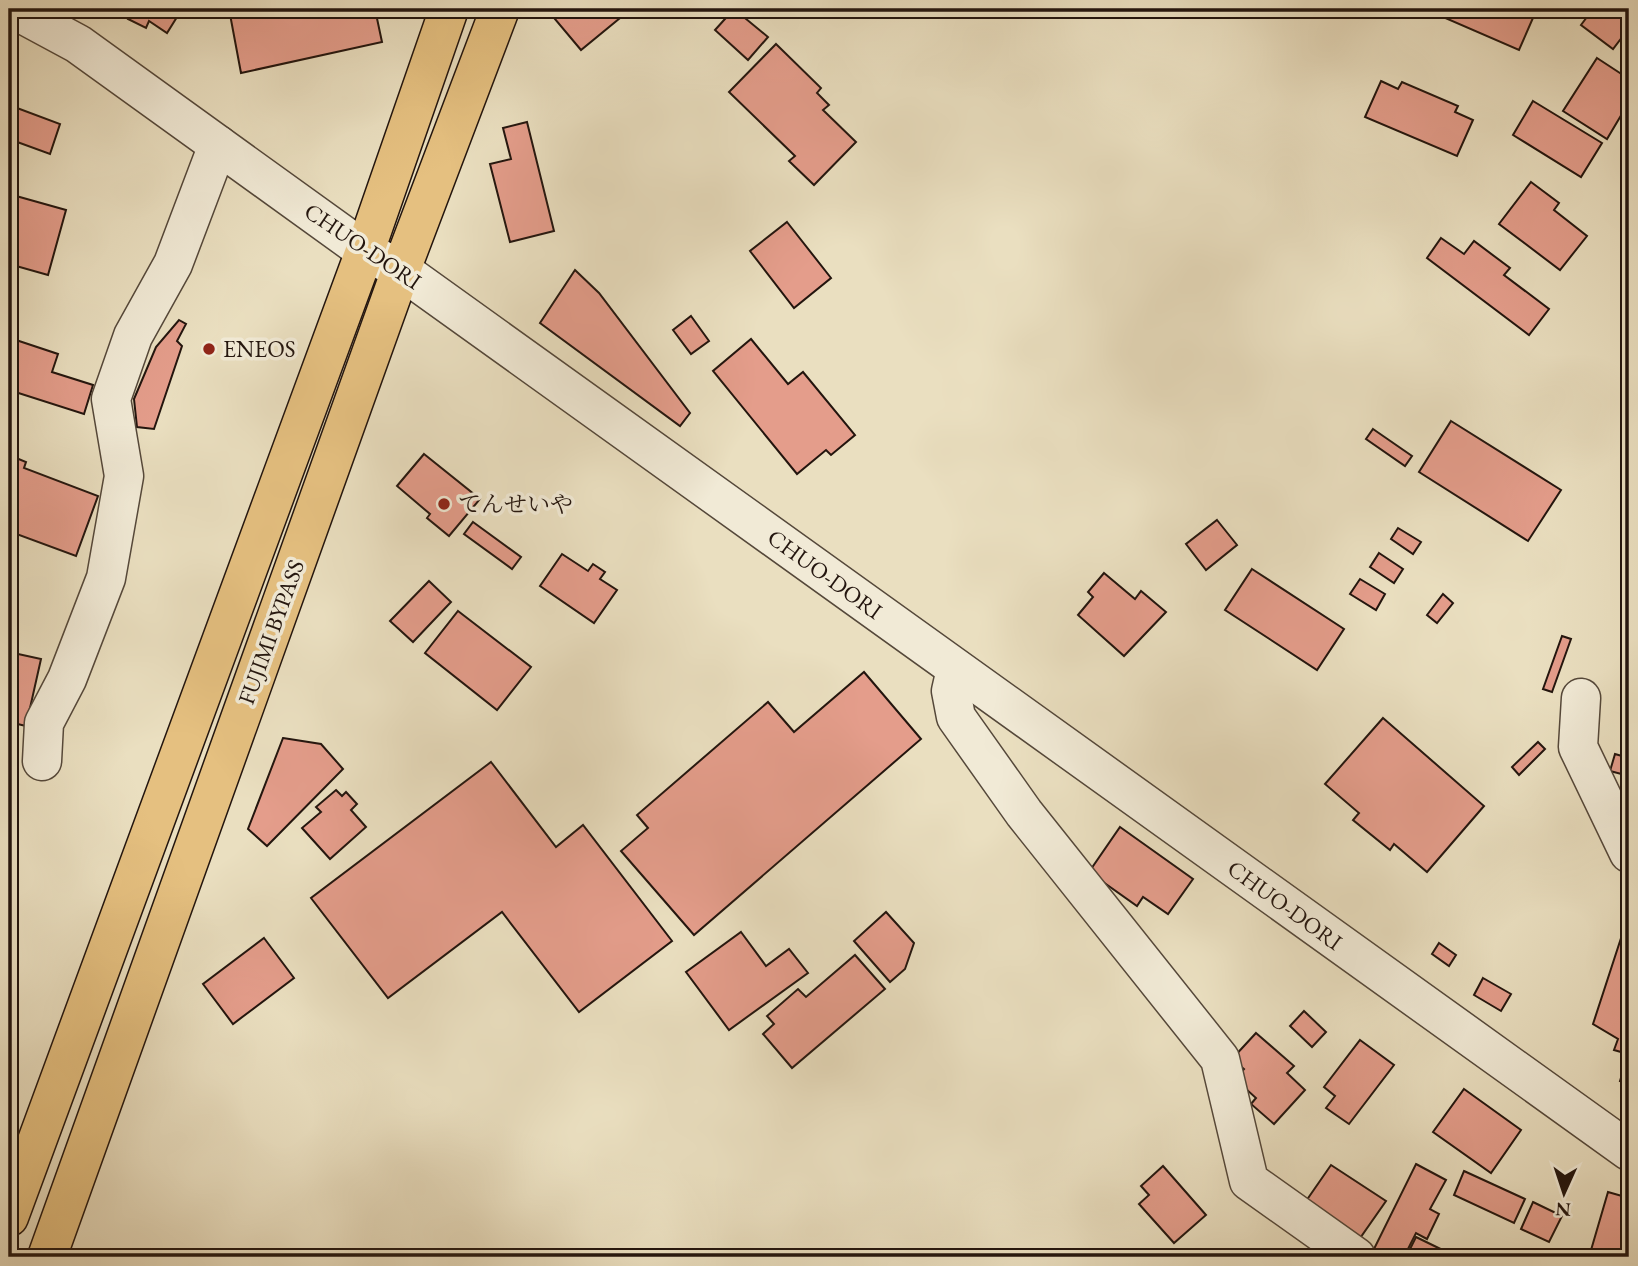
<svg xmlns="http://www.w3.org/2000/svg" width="1638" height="1266" font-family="'EB Garamond','Noto Serif JP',serif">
<rect width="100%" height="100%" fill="#eadfc0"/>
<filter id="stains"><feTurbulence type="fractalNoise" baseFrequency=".00286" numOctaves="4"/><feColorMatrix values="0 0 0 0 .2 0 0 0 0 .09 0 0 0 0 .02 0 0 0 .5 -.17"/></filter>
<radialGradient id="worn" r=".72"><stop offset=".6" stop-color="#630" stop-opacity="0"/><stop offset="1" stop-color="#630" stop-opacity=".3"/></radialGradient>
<g fill="#e49d8b" stroke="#23150e" stroke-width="2">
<path d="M129,9H182L167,33L149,21L146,28L128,19L132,11Z"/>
<path d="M229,9H375L382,42L241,73Z"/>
<path d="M553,9H631L581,50L549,12Z"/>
<path d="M734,9L768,37L748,60L715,30Z"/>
<path d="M1438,9H1531L1536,11L1519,50L1436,14Z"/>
<path d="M1593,9H1621L1629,15V28L1613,49L1581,25Z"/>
<path d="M776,44L821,88L817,93L829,105L823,110L856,142L814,185L789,161L795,156L729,92Z"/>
<path d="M1597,58L1629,79V102L1607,139L1563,111Z"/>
<path d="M1381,81L1398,89L1402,82L1458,106L1455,112L1473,120L1457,156L1365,117Z"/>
<path d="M1533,101L1602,143L1581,177L1513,135Z"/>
<path d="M9,105L60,124L50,154L9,139Z"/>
<path d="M527,122L554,231L510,242L490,164L511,159L503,128Z"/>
<path d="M1531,182L1559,203L1554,210L1587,236L1560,270L1499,224Z"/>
<path d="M9,194L66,210L48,275L9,264Z"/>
<path d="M787,222L831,278L794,308L750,251Z"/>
<path d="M1441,238L1464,254L1474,241L1510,268L1504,275L1549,309L1529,335L1427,258Z"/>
<path d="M575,270L599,293L690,413L680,426L540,323Z"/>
<path d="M691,316L709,341L691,354L673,330Z"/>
<path d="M179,320L186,324L177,341L182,346L154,429L137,427L134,399L156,347Z"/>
<path d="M751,339L788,384L803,372L855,435L831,455L826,450L797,474L713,371Z"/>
<path d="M16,340L58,354L52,372L93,385L84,414L9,390V362Z"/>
<path d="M1451,421L1561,490L1528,541L1419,472Z"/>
<path d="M1373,429L1412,456L1405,466L1366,439Z"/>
<path d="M424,454L480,499L449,536L427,518L430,514L397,486Z"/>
<path d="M9,455L26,462L24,468L98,496L76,556L14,533L12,539L9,538Z"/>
<path d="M1217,520L1237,545L1206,570L1186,544Z"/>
<path d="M473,522L521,557L512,569L464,534Z"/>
<path d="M1398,528L1421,542L1413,554L1391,539Z"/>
<path d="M1379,553L1403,569L1394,583L1370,567Z"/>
<path d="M562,554L588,571L593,564L605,572L600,579L617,590L594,623L540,586Z"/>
<path d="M1252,569L1344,629L1317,670L1225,610Z"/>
<path d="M1104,573L1135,599L1141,591L1166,612L1124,656L1078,615L1093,597L1088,592Z"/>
<path d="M1360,579L1385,594L1376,610L1350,594Z"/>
<path d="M429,581L451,602L413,642L390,621Z"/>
<path d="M1443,594L1453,603L1437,623L1427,615Z"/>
<path d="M458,611L531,667L497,710L425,653Z"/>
<path d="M1562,636L1571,639L1552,692L1543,689Z"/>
<path d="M9,652L41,659L26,726L9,722Z"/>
<path d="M864,672L921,739L694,935L621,851L648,828L637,815L768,702L794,732Z"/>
<path d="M1383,718L1484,806L1427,872L1394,844L1390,850L1353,820L1359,813L1325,784Z"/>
<path d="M283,738L321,744L343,769L267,846L248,829Z"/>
<path d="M1538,742L1545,749L1519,775L1512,767Z"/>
<path d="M1615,754L1629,758V776L1610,771Z"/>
<path d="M491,762L556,847L583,825L672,941L579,1012L502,912L388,998L311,898Z"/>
<path d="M336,790L342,796L346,792L357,804L351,810L366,827L330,859L302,828L321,812L316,807Z"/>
<path d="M1120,827L1193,879L1168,914L1143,897L1137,906L1089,872Z"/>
<path d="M886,912L914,943L905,969L890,982L854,941Z"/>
<path d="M741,932L766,966L789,949L808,973L729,1030L686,972Z"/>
<path d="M1623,932L1629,934V1084L1620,1081L1628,1054L1614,1050L1618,1039L1593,1024Z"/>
<path d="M264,938L294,978L233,1024L203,984Z"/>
<path d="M1439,943L1456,955L1449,966L1432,954Z"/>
<path d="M855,955L885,989L792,1068L763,1034L774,1024L767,1016L798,989L806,997Z"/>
<path d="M1483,978L1511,994L1501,1011L1474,995Z"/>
<path d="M1304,1011L1326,1032L1312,1047L1290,1026Z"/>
<path d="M1256,1033L1294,1066L1287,1073L1305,1090L1274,1124L1251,1104L1256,1098L1235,1079L1244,1069L1232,1059Z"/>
<path d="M1360,1040L1394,1065L1349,1124L1326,1108L1335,1096L1324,1087Z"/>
<path d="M1464,1089L1521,1130L1491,1173L1433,1132Z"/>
<path d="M1416,1164L1446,1180L1430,1209L1439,1214L1427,1239L1416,1233L1404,1257H1370Z"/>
<path d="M1331,1165L1386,1201L1358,1241L1304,1204Z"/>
<path d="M1163,1166L1206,1215L1174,1243L1139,1204L1149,1195L1141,1186Z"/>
<path d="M1464,1171L1525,1199L1514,1223L1454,1195Z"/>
<path d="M1608,1192L1629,1198V1257H1589Z"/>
<path d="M1533,1202L1562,1216L1549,1242L1521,1229Z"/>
<path d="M1416,1237L1457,1257H1406Z"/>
</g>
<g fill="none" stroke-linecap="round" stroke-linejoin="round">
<g stroke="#55483a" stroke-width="41">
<g id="minor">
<path d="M13,9L78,44L365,251L401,270L1629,1151"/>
<path d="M956,669L951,691L956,717L1024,813L1220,1059L1249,1181L1356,1257"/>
<path d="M1581,698L1578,747L1629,853"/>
<path d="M42,761L44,723L67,679L106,578L124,476L111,399L133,336L173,264L218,145"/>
</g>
</g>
<g stroke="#23150e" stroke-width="41">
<g id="highway">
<path d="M9,1217L365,251L449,9"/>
<path d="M47,1257L401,270L500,9"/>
</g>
</g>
<use href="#minor" stroke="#f1ead6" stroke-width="38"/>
<use href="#highway" stroke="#e5c080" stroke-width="38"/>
</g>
<g fill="#8f2418" stroke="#f1ead6" stroke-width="2.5">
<circle cx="209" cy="349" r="7"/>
<circle cx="444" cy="504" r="7"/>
</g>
<g text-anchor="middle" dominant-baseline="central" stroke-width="7" stroke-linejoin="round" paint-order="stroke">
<g font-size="23" fill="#23150e" stroke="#f1ead6">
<text transform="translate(363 246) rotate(34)">CHUO-DORI</text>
<text transform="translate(825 574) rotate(36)">CHUO-DORI</text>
<text transform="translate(271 632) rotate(-70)">FUJIMI BYPASS</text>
<text transform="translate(1285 905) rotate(36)">CHUO-DORI</text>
</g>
<g font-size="23" fill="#23150e" stroke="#f1ead6" text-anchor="start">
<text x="223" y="349">ENEOS</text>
<text x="458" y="504">てんせいや</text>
</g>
</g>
<rect width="1638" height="1266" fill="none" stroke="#eadfc0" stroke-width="35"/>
<rect x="10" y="10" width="1617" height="1245" fill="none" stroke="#23150e" stroke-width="3.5"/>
<rect x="18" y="18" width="1603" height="1231" fill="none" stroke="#23150e" stroke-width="2"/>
<g transform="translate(1564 1193) rotate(183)" stroke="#f1ead6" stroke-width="5" paint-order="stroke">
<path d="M0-5L12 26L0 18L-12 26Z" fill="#23150e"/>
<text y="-10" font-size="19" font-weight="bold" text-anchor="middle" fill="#23150e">N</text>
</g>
<rect width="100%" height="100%" filter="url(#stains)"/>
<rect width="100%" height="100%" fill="url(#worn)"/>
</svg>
